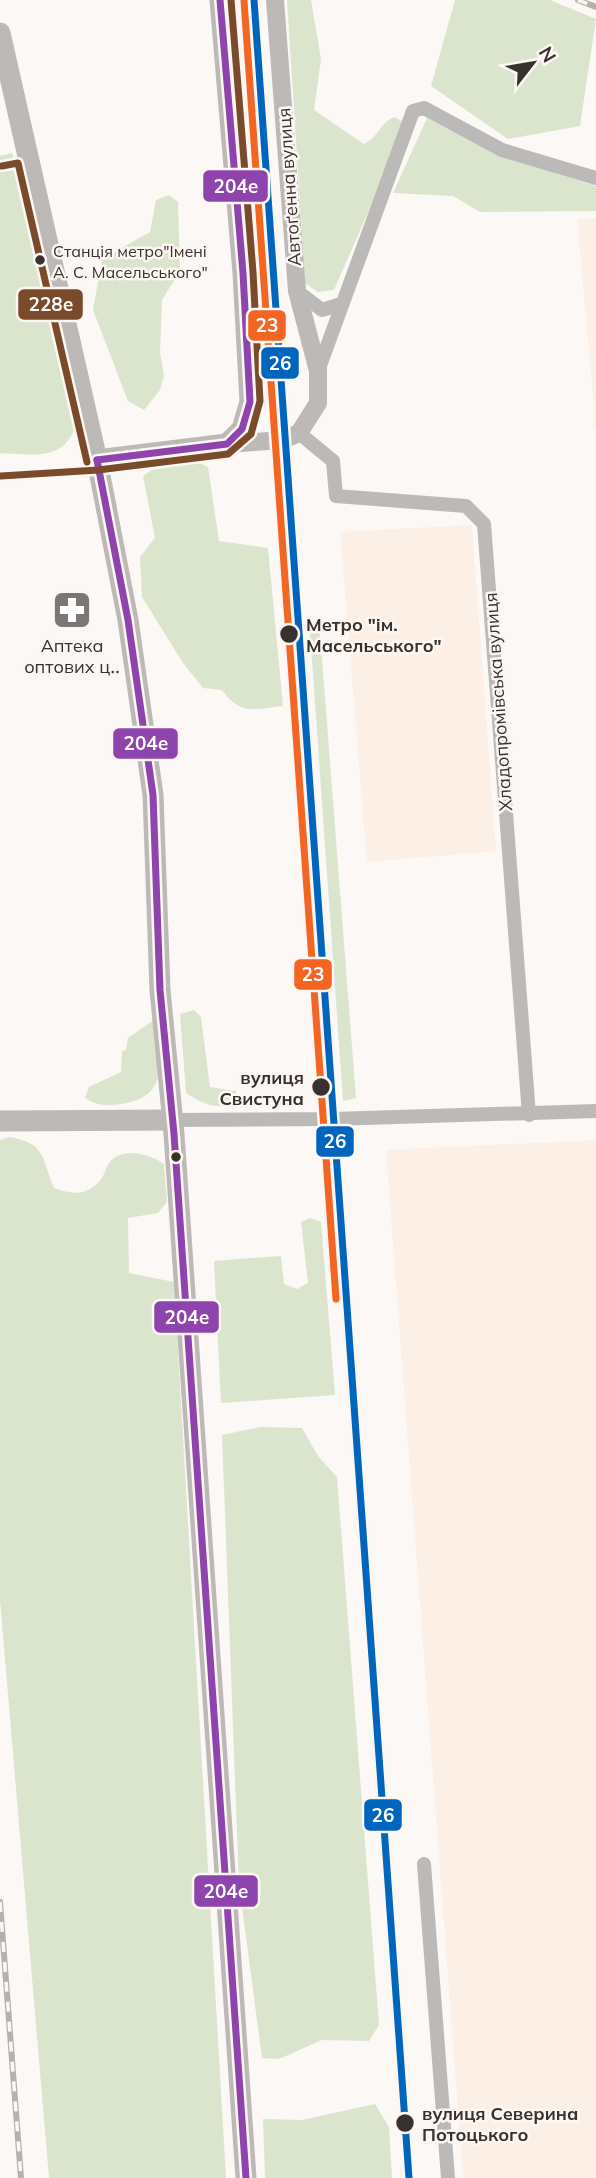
<svg xmlns="http://www.w3.org/2000/svg" width="596" height="2178" font-family="Mulish,sans-serif">
<rect width="100%" height="100%" fill="#fbf8f5"/>
<g fill="#fcefe6">
<path d="M596,219V429L577,219Z"/>
<path d="M472,525L496,851L367,862L340,532Z"/>
<path d="M596,1140V2178H463L386,1150Z"/>
</g>
<g fill="#dbe5ce">
<path d="M287,0H311L321,59L314,110L364,144C378,138 380,123 394,117L402,121L404,130L334,290L318,292L305,283Z"/>
<path d="M455,0H550L596,19L580,126L508,139L431,86Z"/>
<path d="M427,118L495,154L596,186V211L480,212L453,196L393,193Z"/>
<path d="M12,153L20,174L75,428C62,462 32,454 0,453V156Z"/>
<path d="M169,195L178,202L180,271L162,300L160,352L164,376L160,390L144,410L128,401L93,310L102,259L150,232L156,200Z"/>
<path d="M198,462L208,467L219,541L268,548L283,706C253,709 241,716 222,690L203,688L183,663L142,597L140,557L155,538L143,476L152,470Z"/>
<path d="M310,632L320,633L356,1098L343,1101Z"/>
<path d="M194,1010L201,1017L210,1087L236,1091L238,1100C219,1112 203,1104 186,1093L180,1014Z"/>
<path d="M154,1020C157,1059 174,1095 122,1104C109,1106 96,1106 85,1098L89,1087L121,1072L122,1051L126,1050L128,1038Z"/>
<path d="M9,1137C46,1143 41,1157 54,1188C74,1195 88,1196 102,1178C105,1173 106,1167 109,1163C122,1146 150,1154 164,1164L167,1202L158,1213L128,1218L129,1273L174,1282L226,2178H49L0,1600V1140Z"/>
<path d="M310,1218L321,1222L335,1395L221,1403L214,1261L281,1256L284,1284L297,1289L308,1283L301,1222Z"/>
<path d="M260,1427L302,1428L318,1456L337,1477L379,2025L369,2041L322,2040L279,2059L262,2058L239,1885L222,1435Z"/>
<path d="M375,2104L389,2127L392,2178H265L263,2119L302,2120Z"/>
</g>
<g fill="none" stroke-linecap="round" stroke-linejoin="round">
<g stroke="#bcbab9" stroke-width="14">
<path d="M297,291L322,310L341,304"/>
<path d="M318,371L413,111L424,108L502,150L596,178"/>
<path d="M299,433L333,461L336,496L466,506L484,524L529,1115"/>
<path d="M173,1120L333,1119L596,1111"/>
<path d="M424,1864L448,2178"/>
</g>
<path stroke="#bcbab9" stroke-width="18" d="M227,444L283,440L299,433L318,403V371L297,291L275,0"/>
<g stroke="#bcb9b7" stroke-width="21">
<path d="M0,33L97,460L128,620L153,795L160,990L174,1134L246,2178"/>
<path d="M97,460L227,444L242,429L250,402L243,273L220,0"/>
<path d="M0,1121L173,1120"/>
</g>
<g stroke="#b4b2af" stroke-width="6">
<g id="rail">
<path d="M578,0L596,7"/>
<path d="M0,1902L21,2178"/>
</g>
</g>
<use href="#rail" stroke="#fdf7f3" stroke-width="3.5" stroke-dasharray="10" stroke-linecap="butt"/>
<g stroke="#fdf7f3" stroke-width="12">
<g id="bus-1">
<path d="M97,460L128,620L153,795L160,990L174,1134L246,2178"/>
<path d="M97,460L227,444L242,429L250,402L243,273L220,0"/>
</g>
</g>
<g stroke="#fdf7f3" stroke-width="12">
<g id="bus-2">
<path d="M2,166L18,163L87,462"/>
<path d="M1,476L98,470L228,454L251,434L260,401L253,272L231,0"/>
</g>
</g>
<use href="#bus-1" stroke="#8e44ad" stroke-width="7"/>
<use href="#bus-2" stroke="#7a4b2a" stroke-width="7"/>
<g stroke="#fdf7f3" stroke-width="12">
<path id="tram-1" d="M254,0L409,2178"/>
</g>
<g stroke="#fdf7f3" stroke-width="12">
<path id="tram-2" d="M244,1L336,1299"/>
</g>
<use href="#tram-1" stroke="#0065bd" stroke-width="7"/>
<use href="#tram-2" stroke="#f26522" stroke-width="7"/>
</g>
<defs>
<g id="pharmacy-square" transform="scale(2.0125)"><rect x="-9" y="-9" width="18" height="18" rx="4" fill="#7c7774" stroke="#fdf7f3"/><path d="M-2-6h4v4h4v4h-4v4h-4v-4h-4v-4h4Z" fill="#fff"/></g>
</defs>
<g fill-rule="evenodd">
<use href="#pharmacy-square" x="72" y="610"/>
</g>
<g fill="#38322f" stroke="#fdf7f3" stroke-width="2.5">
<circle cx="40" cy="260" r="6"/>
<circle cx="289" cy="634" r="10"/>
<circle cx="321" cy="1087" r="10"/>
<circle cx="176" cy="1157" r="6"/>
<circle cx="405" cy="2123" r="10"/>
</g>
<g text-anchor="middle" dominant-baseline="central" stroke-width="5" stroke-linejoin="round" paint-order="stroke">
<g font-size="16" fill="#38322f" stroke="#fdf7f3" text-anchor="start">
<text x="53" y="251">Станція метро"Імені<tspan x="53" dy="21">А. С. Масельського"</tspan></text>
</g>
<g font-size="18" fill="#38322f" stroke="#fdf7f3">
<text transform="translate(289 187) rotate(-94)">Автоґенна вулиця</text>
<text transform="translate(498 702) rotate(-94)">Хладопромівська вулиця</text>
</g>
<g font-size="18" font-weight="bold" fill="#38322f" stroke="#fdf7f3" text-anchor="start">
<text x="306" y="624">Метро "ім.<tspan x="306" dy="21">Масельського"</tspan></text>
<text x="304" y="1077" text-anchor="end">вулиця<tspan x="304" dy="21">Свистуна</tspan></text>
<text x="422" y="2113">вулиця Северина<tspan x="422" dy="21">Потоцького</tspan></text>
</g>
<g font-size="18" fill="#38322f" stroke="#fdf7f3">
<text x="72" y="645">Аптека<tspan x="72" dy="21">оптових ц‥</tspan></text>
</g>
</g>
<g stroke="#fdf7f3" stroke-width="2.5">
<rect x="202" y="169" width="67" height="34" rx="7" fill="#8e44ad"/>
<rect x="17" y="288" width="67" height="33" rx="7" fill="#7a4b2a"/>
<rect x="247" y="309" width="40" height="33" rx="7" fill="#f26522"/>
<rect x="260" y="346" width="40" height="34" rx="7" fill="#0065bd"/>
<rect x="112" y="727" width="67" height="33" rx="7" fill="#8e44ad"/>
<rect x="293" y="958" width="40" height="33" rx="7" fill="#f26522"/>
<rect x="315" y="1125" width="40" height="33" rx="7" fill="#0065bd"/>
<rect x="153" y="1300" width="67" height="34" rx="7" fill="#8e44ad"/>
<rect x="363" y="1798" width="40" height="34" rx="7" fill="#0065bd"/>
<rect x="193" y="1874" width="66" height="34" rx="7" fill="#8e44ad"/>
</g>
<g font-size="19" text-anchor="middle" font-weight="bold" fill="#fff">
<text x="236" y="193">204е</text>
<text x="51" y="311">228е</text>
<text x="267" y="332">23</text>
<text x="280" y="370">26</text>
<text x="146" y="750">204е</text>
<text x="313" y="981">23</text>
<text x="335" y="1148">26</text>
<text x="187" y="1324">204е</text>
<text x="383" y="1822">26</text>
<text x="226" y="1898">204е</text>
</g>
<g transform="translate(533 63) rotate(59)" stroke="#fdf7f3" stroke-width="5" paint-order="stroke">
<path d="M0-5L12 26L0 18L-12 26Z" fill="#38322f"/>
<text y="-10" font-size="19" font-weight="bold" text-anchor="middle" fill="#38322f">N</text>
</g>
</svg>
